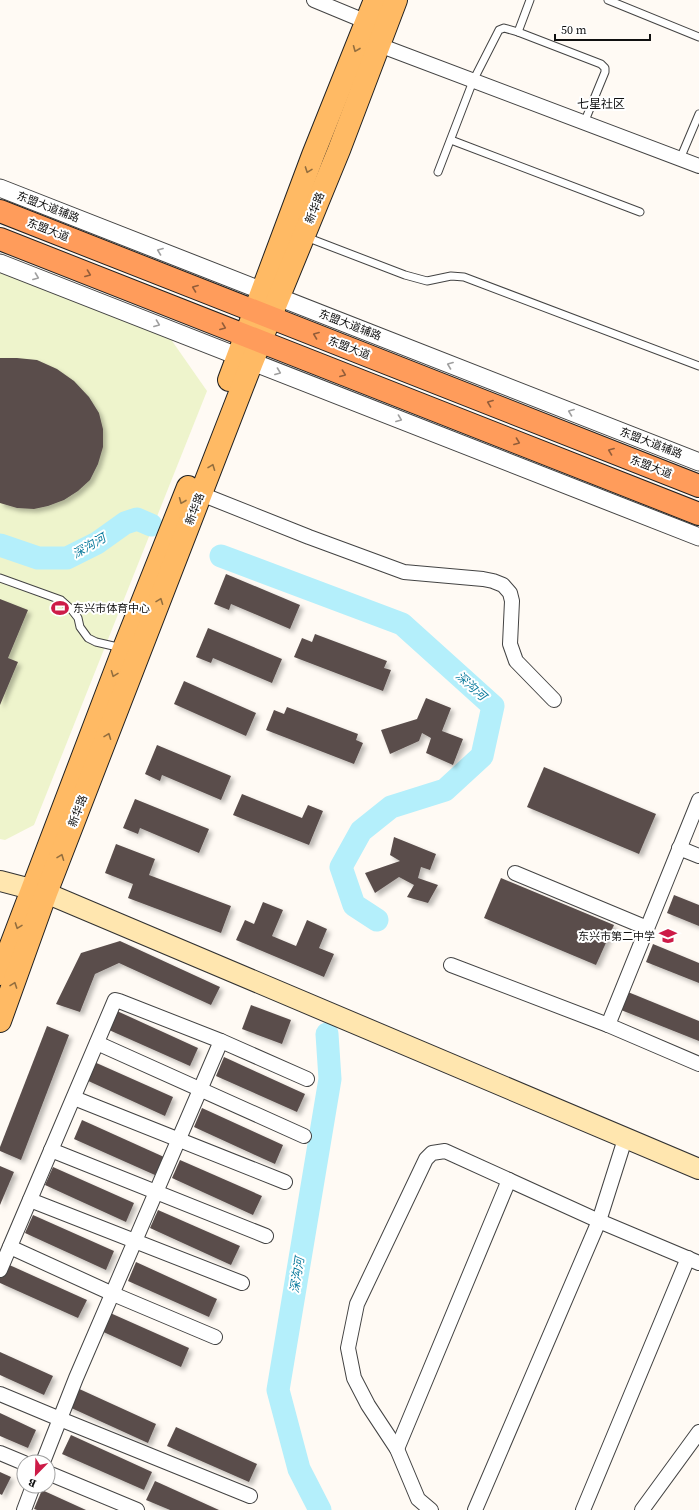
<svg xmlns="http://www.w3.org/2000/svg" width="699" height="1510" font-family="'Source Serif 4','Noto Sans SC',serif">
<defs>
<filter id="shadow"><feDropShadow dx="3.5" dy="3.5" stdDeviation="2" flood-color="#0004"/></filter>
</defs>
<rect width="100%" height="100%" fill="#fffaf4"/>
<path fill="#eef4cc" d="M0,272L170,338L207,391L34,825L5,840L0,839Z"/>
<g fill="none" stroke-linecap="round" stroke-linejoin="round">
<g stroke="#b4effb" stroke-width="23">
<path d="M0,545L38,558H67L97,543L125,523L137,519L151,525"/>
<path d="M221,556L402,624L493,706L482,756L445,790L391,807L361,831L341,867L354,905L377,920"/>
<path d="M320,1510L299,1469L278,1390L330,1079L327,1034"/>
</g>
</g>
<g fill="#5a4e4c" filter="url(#shadow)">
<path d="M0,358H17L37,360L57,369L74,381L89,397L99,413L103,429V447L98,464L90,480L78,491L64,500L48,506L34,509L17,508L0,503Z"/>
<path d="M226,574L300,605L290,629L231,604L229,610L214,604Z"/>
<path d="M0,599L28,610L8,658L18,662L0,705Z"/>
<path d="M208,628L282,659L272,683L213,658L211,663L196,657Z"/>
<path d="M315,634L387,661L384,668L391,670L383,691L294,657L302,638L312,642Z"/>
<path d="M184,681L256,713L246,736L174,704Z"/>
<path d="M426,698L451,708L442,731L463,739L453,765L426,753L431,738L422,733L419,741L390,754L381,730L417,719Z"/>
<path d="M287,707L358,734L356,740L363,743L354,764L266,730L274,710L284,714Z"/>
<path d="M157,745L231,776L221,800L162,775L160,781L145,774Z"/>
<path d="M544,767L656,814L639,854L527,807Z"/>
<path d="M242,794L302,818L308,805L323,811L309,845L233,815Z"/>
<path d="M135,799L209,829L199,853L140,828L138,834L123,828Z"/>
<path d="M394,837L436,854L430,870L421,867L418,878L438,885L428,903L407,897L414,885L399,877L375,893L365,873L400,861L390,855Z"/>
<path d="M116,844L155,859L149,875L231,906L221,933L128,898L133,884L105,873Z"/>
<path d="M501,878L614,925L596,965L484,918Z"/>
<path d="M674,895L699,905V926L667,913Z"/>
<path d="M263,902L283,910L272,936L296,946L307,920L327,929L319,948L334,954L324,977L236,940L245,920L254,924Z"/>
<path d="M120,941L220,987L211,1005L119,963L95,974L80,1012L56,1004L81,953Z"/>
<path d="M653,944L699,963V983L646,962Z"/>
<path d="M628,992L699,1021V1041L621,1010Z"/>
<path d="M251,1005L291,1020L282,1044L242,1029Z"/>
<path d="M117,1011L198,1048L190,1066L109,1030Z"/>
<path d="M47,1026L69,1035L21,1160L0,1151V1147Z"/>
<path d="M224,1057L305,1094L297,1112L216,1076Z"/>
<path d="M92,1061L173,1097L165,1116L84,1079Z"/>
<path d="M202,1108L283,1145L275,1164L194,1127Z"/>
<path d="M82,1120L164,1157L155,1175L74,1139Z"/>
<path d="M180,1160L262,1196L253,1215L172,1178Z"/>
<path d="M0,1166L14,1172L0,1205Z"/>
<path d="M53,1167L134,1203L126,1222L45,1185Z"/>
<path d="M158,1210L240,1246L231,1265L150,1228Z"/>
<path d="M33,1215L114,1251L106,1270L25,1233Z"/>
<path d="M136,1262L217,1299L209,1317L128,1281Z"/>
<path d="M5,1263L87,1300L78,1318L0,1283V1275Z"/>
<path d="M108,1312L189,1348L181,1367L99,1330Z"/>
<path d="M0,1352L53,1376L44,1395L0,1375Z"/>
<path d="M75,1387L156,1424L148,1443L67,1406Z"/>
<path d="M0,1413L36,1430L28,1448L0,1436Z"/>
<path d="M176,1427L257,1464L249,1482L167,1446Z"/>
<path d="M71,1435L152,1472L144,1490L62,1454Z"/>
<path d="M0,1472L11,1477L2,1495L0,1494Z"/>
<path d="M155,1481L219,1510H170L146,1500Z"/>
<path d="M42,1490L86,1510H37L34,1509Z"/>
</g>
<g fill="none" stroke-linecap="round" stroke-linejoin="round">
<g stroke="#434343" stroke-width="9">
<g id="service">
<path d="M608,0L699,37"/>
<path d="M518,32L530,0"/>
<path d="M451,140L640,212"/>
<path d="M680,159L699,114"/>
<path d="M438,172L473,81L499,30L504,28L518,32L601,64L605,68V72L584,123"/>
<path d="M306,237L405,275L427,281L451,276L464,277L699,366"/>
<path d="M0,578L61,600L71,609L78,618L80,627L88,638L96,642L122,648"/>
</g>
</g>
<g stroke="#434343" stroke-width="16">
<g id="minor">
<path d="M314,0L367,22"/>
<path d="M379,45L699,166"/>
<path d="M201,494L309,537L404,572L483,579L493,581L503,585L510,593L512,601L510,644L516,661L554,700"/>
<path d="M699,800L608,1025L699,1064"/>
<path d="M679,848L699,856"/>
<path d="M515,873L647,928"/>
<path d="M451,965L608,1025"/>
<path d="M97,1043L304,1136"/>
<path d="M74,1098L285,1182"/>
<path d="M51,1150L266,1236"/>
<path d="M30,1200L242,1283"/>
<path d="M10,1247L113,1294L215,1337"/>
<path d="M0,1270L115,1000L119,1001L221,1041L307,1079"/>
<path d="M0,1394L60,1419L250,1496"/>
<path d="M397,1449L509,1180"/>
<path d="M0,1453L24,1463"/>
<path d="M43,1462L76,1378L221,1041"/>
<path d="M48,1473L137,1510"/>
<path d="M24,1510L33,1486"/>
<path d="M431,1510L418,1499L397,1449L368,1405L354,1378L348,1348L357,1304L426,1159L432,1153L445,1151L599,1221L699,1263"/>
<path d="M475,1510L599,1221L625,1139"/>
<path d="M583,1510L688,1258"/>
<path d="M642,1510L699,1432"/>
</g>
</g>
<g stroke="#434343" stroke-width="19">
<g id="tertiary">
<path d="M0,188L699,462"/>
<path d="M0,263L699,537"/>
</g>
</g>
<g stroke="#323232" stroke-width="22">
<path id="secondary" d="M0,881L46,893L699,1169"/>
</g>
<g stroke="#212121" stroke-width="24">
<g id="primary">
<path d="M229,380L313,155L375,0"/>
<path d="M0,974L124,648L188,487"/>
<path d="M0,1021L46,893L252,362L339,150L396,0"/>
</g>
</g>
<g stroke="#212121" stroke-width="24">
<g id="trunk">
<path d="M0,211L699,486"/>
<path d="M0,239L699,514"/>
</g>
</g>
<use href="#service" stroke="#fff" stroke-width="7"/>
<use href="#minor" stroke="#fff" stroke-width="14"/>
<use href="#tertiary" stroke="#fff" stroke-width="17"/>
<use href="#secondary" stroke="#ffe6af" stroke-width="20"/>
<use href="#primary" stroke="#ffba64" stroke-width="22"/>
<use href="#trunk" stroke="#ff9c5b" stroke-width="22"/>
</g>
<defs><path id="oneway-chevron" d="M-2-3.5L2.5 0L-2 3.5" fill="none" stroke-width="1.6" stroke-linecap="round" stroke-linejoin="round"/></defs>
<g stroke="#936e3e">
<use href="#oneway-chevron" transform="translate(356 49) rotate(112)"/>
<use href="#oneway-chevron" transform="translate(308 170) rotate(110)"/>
<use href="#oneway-chevron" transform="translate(212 467) rotate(-69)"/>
<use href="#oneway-chevron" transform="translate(182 501) rotate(112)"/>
<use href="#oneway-chevron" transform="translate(160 601) rotate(-69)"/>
<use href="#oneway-chevron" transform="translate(114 674) rotate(111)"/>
<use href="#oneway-chevron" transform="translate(108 736) rotate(-69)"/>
<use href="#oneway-chevron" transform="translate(61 857) rotate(-69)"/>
<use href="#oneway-chevron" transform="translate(18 926) rotate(110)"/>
<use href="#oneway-chevron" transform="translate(14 985) rotate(-70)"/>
</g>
<g stroke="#9f9f9f">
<use href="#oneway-chevron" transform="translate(160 251) rotate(-159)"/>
<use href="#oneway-chevron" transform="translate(36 277) rotate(21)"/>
<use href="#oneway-chevron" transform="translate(157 324) rotate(21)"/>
<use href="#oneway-chevron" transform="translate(450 365) rotate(-159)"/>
<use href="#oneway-chevron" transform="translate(278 372) rotate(21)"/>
<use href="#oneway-chevron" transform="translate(571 412) rotate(-159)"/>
<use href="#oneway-chevron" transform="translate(399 419) rotate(21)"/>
</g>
<g stroke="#935d39">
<use href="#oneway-chevron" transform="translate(88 274) rotate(21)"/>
<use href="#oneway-chevron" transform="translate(195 288) rotate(-159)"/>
<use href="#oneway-chevron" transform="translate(223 327) rotate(21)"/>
<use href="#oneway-chevron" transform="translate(316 335) rotate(-159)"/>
<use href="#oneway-chevron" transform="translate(343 374) rotate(21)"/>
<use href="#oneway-chevron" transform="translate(490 403) rotate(-159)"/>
<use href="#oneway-chevron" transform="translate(517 442) rotate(21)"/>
<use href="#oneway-chevron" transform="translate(611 451) rotate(-159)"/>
</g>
<defs>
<g id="stadium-bare" transform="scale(1.38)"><path d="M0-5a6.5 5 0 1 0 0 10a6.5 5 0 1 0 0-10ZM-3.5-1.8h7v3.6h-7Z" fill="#cd1b47" stroke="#fff" stroke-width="2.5" paint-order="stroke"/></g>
<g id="school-bare" transform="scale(1.38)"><path d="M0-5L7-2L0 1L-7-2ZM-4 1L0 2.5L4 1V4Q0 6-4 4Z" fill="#cd1b47" stroke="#fff" stroke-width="2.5" paint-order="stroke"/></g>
</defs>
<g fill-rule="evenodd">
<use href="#stadium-bare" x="60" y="608"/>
<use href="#school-bare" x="668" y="936"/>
</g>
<g text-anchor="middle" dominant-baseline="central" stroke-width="4" stroke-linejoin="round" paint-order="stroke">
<g font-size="11" fill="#101010" stroke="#fff">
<text transform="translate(48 207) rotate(21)">东盟大道辅路</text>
<text transform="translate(315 208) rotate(-68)">新华路</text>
<text transform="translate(48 230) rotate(21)">东盟大道</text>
<text transform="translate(350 325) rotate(21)">东盟大道辅路</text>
<text transform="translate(349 348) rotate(21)">东盟大道</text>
<text transform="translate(651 443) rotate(21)">东盟大道辅路</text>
<text transform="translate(651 467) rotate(21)">东盟大道</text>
<text transform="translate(195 509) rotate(-69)">新华路</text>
<text transform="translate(78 811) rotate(-69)">新华路</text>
</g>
<g font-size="11" fill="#101010" stroke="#fff" text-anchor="start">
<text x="73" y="608">东兴市体育中心</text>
<text x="655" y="936" text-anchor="end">东兴市第二中学</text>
</g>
<g font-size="12" fill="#101010" stroke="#fff">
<text x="601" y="104">七星社区</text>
</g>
<g font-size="12" font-style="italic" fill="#0d7c9e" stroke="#fff">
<text transform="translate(89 546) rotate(-30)">深沟河</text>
<text transform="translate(471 686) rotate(42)">深沟河</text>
<text transform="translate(297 1275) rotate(-81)">深沟河</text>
</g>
</g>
<g transform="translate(36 1474) rotate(203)"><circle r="19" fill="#ffffff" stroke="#9f9f9f"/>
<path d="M0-3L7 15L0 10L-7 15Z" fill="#cd1b47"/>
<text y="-6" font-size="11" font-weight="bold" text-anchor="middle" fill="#101010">B</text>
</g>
<path d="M555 34v6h95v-6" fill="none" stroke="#101010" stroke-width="2"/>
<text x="561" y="34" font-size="12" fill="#101010" stroke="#ffffff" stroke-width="3" paint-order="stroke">50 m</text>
</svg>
